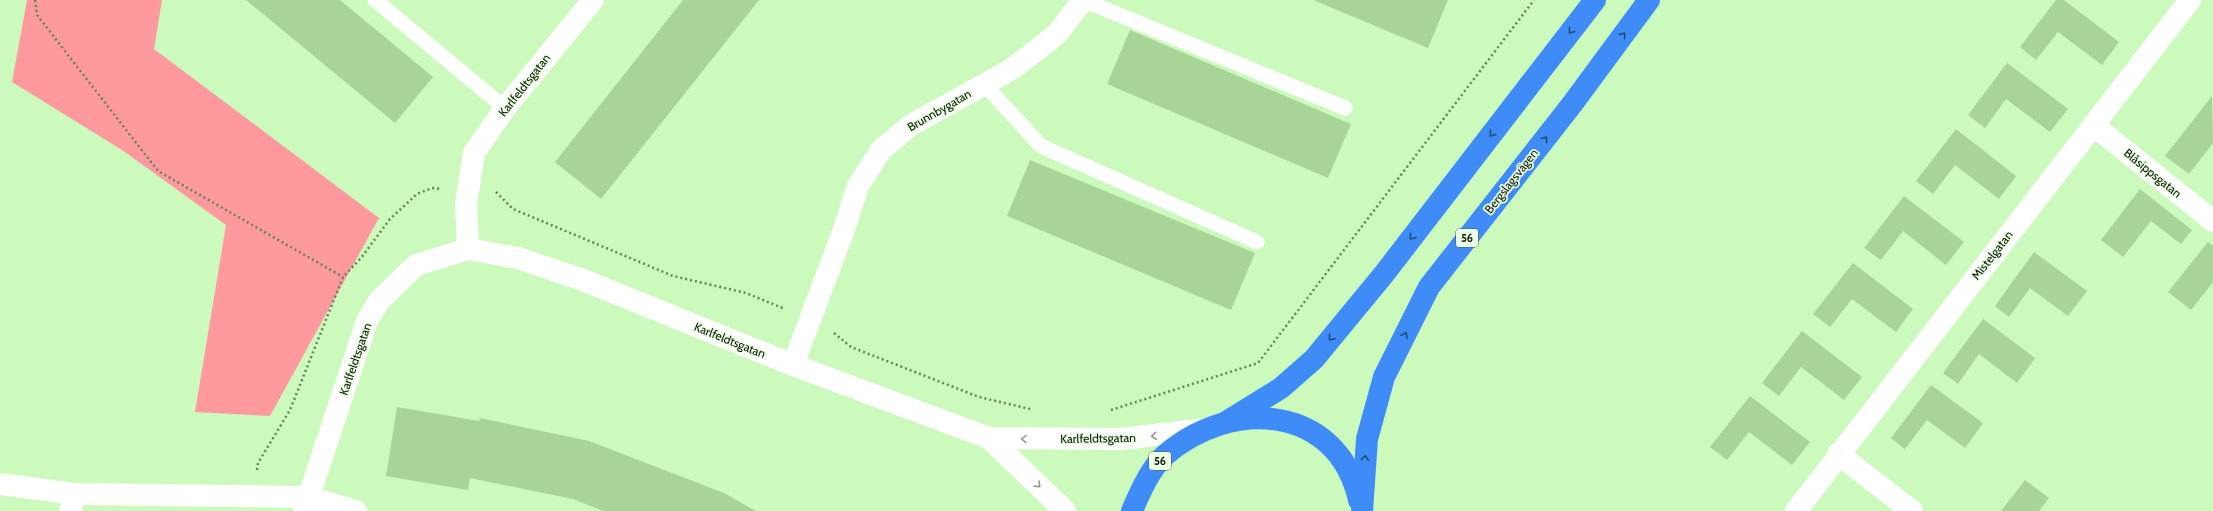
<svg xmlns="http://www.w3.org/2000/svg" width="2213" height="511" font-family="Cabin,sans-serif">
<rect width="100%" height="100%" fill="#ccfabc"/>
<path fill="#fe9a9d" d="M27,0H162L154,49L379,218L270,416L195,412L226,225L122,150L12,82Z"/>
<g fill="#a8d498">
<path d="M246,0H340L433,77L395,123Z"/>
<path d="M683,0H759L601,199L555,162Z"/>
<path d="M1313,0H1448L1428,48Z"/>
<path d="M2056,0H2064L2119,42L2102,65L2058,32L2036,60L2020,47Z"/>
<path d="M1130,30L1351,124L1328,178L1107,84Z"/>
<path d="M2007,63L2068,109L2050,132L2006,99L1985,128L1968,115Z"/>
<path d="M2212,96L2213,143L2189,174L2165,156Z"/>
<path d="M1956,129L2016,176L1999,199L1955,165L1933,194L1916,181Z"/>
<path d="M1030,160L1255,253L1231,310L1007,216Z"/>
<path d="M2140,189L2192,230L2181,244L2151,221L2123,257L2101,240Z"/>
<path d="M1904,196L1964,242L1946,265L1903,231L1881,260L1864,248Z"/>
<path d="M2208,242L2213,246V282L2191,310L2168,292Z"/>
<path d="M2034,252L2087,291L2068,316L2030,288L2009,317L1995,306Z"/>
<path d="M1853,263L1913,309L1896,332L1852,299L1830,327L1813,314Z"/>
<path d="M1983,319L2035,358L2017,383L1979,354L1958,384L1943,373Z"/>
<path d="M1802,331L1862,377L1844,400L1801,367L1779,396L1762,383Z"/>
<path d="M1931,385L1983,423L1965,448L1927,420L1905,449L1891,438Z"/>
<path d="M1750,396L1810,442L1792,465L1749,432L1727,460L1710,447Z"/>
<path d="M397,407L479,421L480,418L589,441L724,493L756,511H603L573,499L470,478L468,490L386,476Z"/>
<path d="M2025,480L2049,498L2039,511H2001Z"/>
</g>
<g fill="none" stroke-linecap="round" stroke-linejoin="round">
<g stroke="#64825a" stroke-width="2.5" stroke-dasharray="2 3" stroke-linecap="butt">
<path d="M35,0L37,15L158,171L343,277"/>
<path d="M496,192L513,209L673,276L746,293L785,309"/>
<path d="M834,333L851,347L979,397L1030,409"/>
<path d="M1111,410L1258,363L1534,0"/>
<path d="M257,470L258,463L290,410L343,277L361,258L390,219L417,194L432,188L441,189"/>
</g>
<g stroke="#fff" stroke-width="15">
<path d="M375,0L505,108"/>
<path d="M1083,0L1345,108"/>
<path d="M984,84L1041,146L1257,242"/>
</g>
<g stroke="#fff" stroke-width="22">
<path d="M2093,125L2213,221"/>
<path d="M468,249L466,204L474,153L505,108L593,0"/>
<path d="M793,365L843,232L858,186L881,150L911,125L1012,69L1057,34L1083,0"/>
<path d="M989,438L1065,511"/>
<path d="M1838,454L1912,511"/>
<path d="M0,484L75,494L308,497L356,511"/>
<path d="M70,511L75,494"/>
<path d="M304,511L367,321L379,301L416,265L468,249L518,258L583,280L793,365L989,438L1121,439L1206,429"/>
<path d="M1796,511L2190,0"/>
</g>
<g stroke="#3f8cf9" stroke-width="22">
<path d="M1226,422L1281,388L1314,359L1384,274L1595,0"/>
<path d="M1132,511C1139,494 1150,469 1164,456C1230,398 1337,403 1359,500"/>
<path d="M1362,511L1367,439L1384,377L1429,287L1573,103L1649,0"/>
</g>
</g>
<defs><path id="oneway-chevron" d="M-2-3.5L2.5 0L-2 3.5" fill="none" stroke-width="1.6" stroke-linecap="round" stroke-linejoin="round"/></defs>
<g stroke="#224d72">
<use href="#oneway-chevron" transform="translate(1571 31) rotate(128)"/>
<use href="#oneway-chevron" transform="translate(1623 35) rotate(-53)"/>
<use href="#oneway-chevron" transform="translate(1492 134) rotate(128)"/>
<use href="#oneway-chevron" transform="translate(1545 139) rotate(-52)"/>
<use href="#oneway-chevron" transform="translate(1412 237) rotate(128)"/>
<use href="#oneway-chevron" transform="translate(1405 335) rotate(-64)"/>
<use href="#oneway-chevron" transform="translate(1331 338) rotate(129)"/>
<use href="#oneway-chevron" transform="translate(1365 458) rotate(-86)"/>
</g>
<g stroke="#91988e">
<use href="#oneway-chevron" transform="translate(1154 436) rotate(174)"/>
<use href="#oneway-chevron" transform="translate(1024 439) rotate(-179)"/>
<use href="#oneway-chevron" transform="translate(1038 485) rotate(44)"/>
</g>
<g text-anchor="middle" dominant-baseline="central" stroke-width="3.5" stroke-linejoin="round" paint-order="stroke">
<g fill="#ecfee5" stroke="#4e5e48" stroke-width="1">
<rect x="1456" y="229" width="22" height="18" rx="3"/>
<rect x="1149" y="452" width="22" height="18" rx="3"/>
</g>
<g font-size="11" font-weight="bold" fill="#0a1a04">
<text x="1467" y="238">56</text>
<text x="1160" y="461">56</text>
</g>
<g font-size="12" fill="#0a1a04" stroke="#ecfee5">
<text transform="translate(524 85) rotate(-52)">Karlfeldtsgatan</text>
<text transform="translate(939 110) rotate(-30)">Brunnbygatan</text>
<text transform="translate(2153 173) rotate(39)">Blåsippsgatan</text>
<text transform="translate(1511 181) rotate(-52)">Bergslagsvägen</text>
<text transform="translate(1992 255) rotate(-52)">Mistelgatan</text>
<text transform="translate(730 340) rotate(22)">Karlfeldtsgatan</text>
<text transform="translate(355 359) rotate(-71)">Karlfeldtsgatan</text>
<text transform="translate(1098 438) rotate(-1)">Karlfeldtsgatan</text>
</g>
</g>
</svg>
